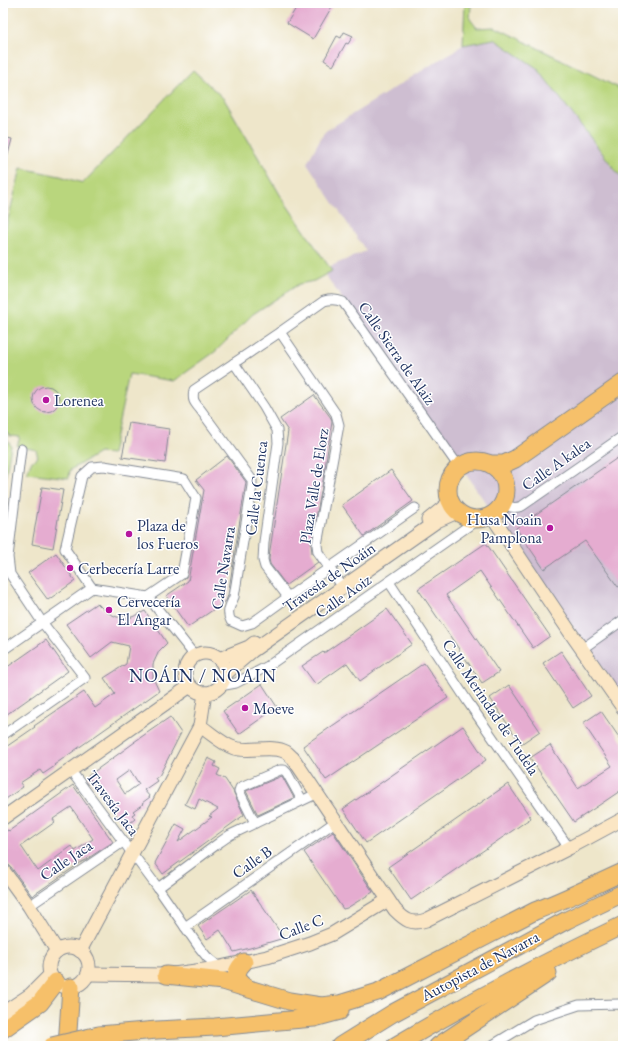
<svg xmlns="http://www.w3.org/2000/svg" width="626" height="1049" font-family="'EB Garamond',serif">
<rect width="100%" height="100%" fill="#fff"/>
<filter id="ink" filterUnits="userSpaceOnUse"><feTurbulence type="fractalNoise" baseFrequency=".025" numOctaves="2"/><feDisplacementMap in="SourceGraphic" scale="8" xChannelSelector="R" yChannelSelector="G"/><feConvolveMatrix kernelMatrix="1 2 1 2 8 2 1 2 1" color-interpolation-filters="sRGB"/></filter>
<filter id="wash" filterUnits="userSpaceOnUse"><feTurbulence type="fractalNoise" baseFrequency=".012" numOctaves="4" result="noise"/><feDisplacementMap in="SourceGraphic" scale="16" xChannelSelector="R" yChannelSelector="G"/><feGaussianBlur stdDeviation="0.9" result="paint"/><feColorMatrix in="noise" values="0 0 0 0 0 0 0 0 0 0 0 0 0 0 0 0 0 1.4 0 .05"/><feComposite in="paint" operator="in"/></filter>
<g filter="url(#wash)">
<rect width="100%" height="100%" fill="#eee6ca"/>
<path fill="#cebed1" d="M494,39L537,68L623,180V698L322,270L366,251L307,163L324,132L463,45Z"/>
<g fill="#b9d67d" stroke="#6a826e">
<path d="M465,3H473L471,5L470,19L477,28L495,27L623,90V180L537,68L494,39L463,45Z"/>
<path d="M193,70L224,99L282,198L332,271L314,281L299,284L253,314L216,351L174,381L129,374L112,454L99,453L70,470L69,478L27,473L31,462L38,457L36,450L17,446L20,437L10,436L3,429V239L21,168L60,176L83,183Z"/>
<path d="M3,436L6,437L11,446L3,489Z"/>
</g>
<g id="blocks">
<g fill="#e5acd0" fill-rule="evenodd">
<path d="M299,3H334L313,39L287,23Z"/>
<path d="M344,32L353,36L348,44L346,43L333,66L324,60L337,36L341,38Z"/>
<path d="M3,137L12,139L6,162L3,161Z"/>
<circle cx="46" cy="399" r="13"/>
<path d="M314,395L331,418L332,422L322,487L311,544L312,553L318,562L286,585L270,564L269,559L270,550L288,431L280,419Z"/>
<path d="M129,423L169,429L165,463L122,457Z"/>
<path d="M623,454V584L618,587L585,541L544,569L516,528Z"/>
<path d="M227,456L246,482L228,595L226,601L188,627L166,596L188,581L204,490L196,480Z"/>
<path d="M391,470L413,501L364,536L342,505Z"/>
<path d="M42,487L63,490L53,548L32,544Z"/>
<path d="M486,543L550,636L533,648L480,571L446,595L499,672L482,683L418,589Z"/>
<path d="M56,553L75,581L48,600L28,573Z"/>
<path d="M97,603L106,612L117,617L129,618L137,615L145,611L167,643L159,651L153,664V678L159,691L54,765L55,766L43,774L40,770L20,783L23,787L3,801V749L35,727L34,726L84,692L95,708L115,694L104,678L126,664L129,646L112,642L91,658L66,624Z"/>
<path d="M387,609L412,644L360,681L347,663L316,685L302,666L323,652L324,653Z"/>
<path d="M46,640L68,671L3,717V670Z"/>
<path d="M561,651L591,696L573,708L543,663Z"/>
<path d="M424,663L448,698L326,780L303,746Z"/>
<path d="M262,684L277,707L239,734L223,711Z"/>
<path d="M509,685L540,731L521,744L490,698Z"/>
<path d="M601,711L623,743V789L574,822L530,758L550,745L578,788L612,766L583,723Z"/>
<path d="M170,717L181,733L159,776L155,778L157,781L144,790L150,797L142,803L143,804L133,811L135,813L132,815L135,819L125,827L88,776L135,742H134ZM130,770L139,784L125,794L116,780Z"/>
<path d="M463,726L486,760L366,843L343,809Z"/>
<path d="M208,758L216,762L214,766L220,769L217,775L225,779L233,791L244,815L163,874L155,863L176,824L185,829L178,842L212,817L209,816L218,809L199,799L195,809L185,804Z"/>
<path d="M282,776L294,798L258,815L246,791Z"/>
<path d="M508,784L531,818L411,900L388,867Z"/>
<path d="M73,785L113,842L84,861H83L32,896L11,867L5,862L3,860V833L8,830L9,831ZM71,807L93,839L75,851L72,846L38,871L21,846L55,822L53,819Z"/>
<path d="M333,832L373,892L347,908L343,909L304,852Z"/>
<path d="M251,890L284,938L250,948L234,952L220,930L207,939L198,926Z"/>
</g>
</g>
</g>
<g filter="url(#ink)">
<use href="#blocks" fill-opacity="0" stroke="#848a94" stroke-width="1"/>
<g fill="none" stroke-linecap="round" stroke-linejoin="round">
<g stroke="#848a94" stroke-width="11">
<g id="street">
<path d="M280,332L336,414L339,425L317,545L318,552L340,583"/>
<path d="M234,363L264,407L277,430L278,443L264,542L263,560L265,567L288,597"/>
<path d="M503,504C510,507 514,509 522,506L623,436"/>
<path d="M415,508L302,587L252,623L242,626L231,621C226,612 230,606 234,597L252,486V480L200,409C194,402 192,400 194,390L280,332L324,301C331,299 336,299 343,302L459,467"/>
<path d="M389,582L468,702L569,848"/>
<path d="M92,588L65,549L82,476L92,467L104,466L184,479L196,498L182,574L148,597"/>
<path d="M582,649L623,620"/>
<path d="M3,650L92,588L148,597L195,656"/>
<path d="M220,686L236,683L268,666L477,520"/>
<path d="M3,735L85,678L42,622L10,574L8,557L21,449"/>
<path d="M71,771L158,888L199,947L207,957L219,967"/>
<path d="M255,823L239,791L240,788L241,787L280,770H284L287,773L302,800"/>
<path d="M158,888L220,842L230,835L316,794"/>
<path d="M29,906L123,842"/>
<path d="M185,927L335,822"/>
<path d="M491,1046L534,1020L579,1005L619,1004L623,1006"/>
</g>
</g>
<g stroke="#848a94" stroke-width="15">
<g id="secondary">
<path d="M492,516L570,632L623,708"/>
<path d="M428,520L450,502"/>
<circle cx="205" cy="673" r="20"/>
<path d="M219,659L249,647L254,643"/>
<path d="M224,675L252,651L437,521L457,512"/>
<path d="M200,726C211,733 222,744 234,748C250,753 272,744 286,752C289,754 291,757 293,758L395,910C405,920 411,925 426,920L569,848L623,819"/>
<path d="M3,818L190,686"/>
<path d="M3,870L29,906L57,951"/>
<circle cx="69" cy="967" r="20"/>
<path d="M80,951L200,726L205,693"/>
<path d="M88,974L166,975L211,969L267,957L310,943L332,934L388,900"/>
<path d="M3,1013L30,995L50,975"/>
</g>
</g>
<g stroke="#848a94" stroke-width="19">
<g id="highway">
<circle cx="477" cy="490" r="29"/>
<path d="M491,464H504L515,459L623,383"/>
<path d="M244,962C234,973 233,978 245,987"/>
<path d="M166,975L223,981L289,1001L321,1006L339,1004L378,992L535,911C565,900 594,885 623,872"/>
<path d="M3,1029L40,1003L56,982"/>
<path d="M99,1035L157,1030L215,1027L279,1021L314,1018L340,1011"/>
<path d="M67,1046L71,987"/>
<path d="M340,1046L393,1013L567,920L623,893"/>
<path d="M395,1046C469,1002 545,962 623,925"/>
<path d="M438,1046L548,973"/>
</g>
</g>
<use href="#street" stroke="#fff" stroke-width="9"/>
<use href="#secondary" stroke="#fbe6c4" stroke-width="13"/>
<use href="#highway" stroke="#f6c06b" stroke-width="17"/>
<g stroke="#848a94" stroke-width="19" stroke-linecap="butt">
<path id="highway-bridge" d="M52,1046L99,1035"/>
</g>
<use href="#highway-bridge" stroke="#f6c06b" stroke-width="17"/>
</g>
</g>
<g fill="#b5179e" stroke="#fff" stroke-width="1.5">
<circle cx="46" cy="400" r="4"/>
<circle cx="550" cy="528" r="4"/>
<circle cx="129" cy="534" r="4"/>
<circle cx="70" cy="568" r="4"/>
<circle cx="109" cy="610" r="4"/>
<circle cx="245" cy="708" r="4"/>
</g>
<g text-anchor="middle" dominant-baseline="central" stroke-width="3" stroke-linejoin="round" paint-order="stroke">
<g font-size="16" fill="#1b2f5e" stroke="#fff">
<text transform="translate(397 353) rotate(55)">Calle Sierra de Alaiz</text>
<text transform="translate(556 464) rotate(-35)">Calle A kalea</text>
<text transform="translate(314 486) rotate(-81)">Plaza Valle de Elorz</text>
<text transform="translate(256 488) rotate(-83)">Calle la Cuenca</text>
<text transform="translate(223 568) rotate(-81)">Calle Navarra</text>
<text transform="translate(329 577) rotate(-35)">Travesía de Noáin</text>
<text transform="translate(343 596) rotate(-35)">Calle Aoiz</text>
<text transform="translate(491 707) rotate(56)">Calle Merindad de Tudela</text>
<text transform="translate(113 803) rotate(53)">Travesía Jaca</text>
<text transform="translate(66 860) rotate(-34)">Calle Jaca</text>
<text transform="translate(252 862) rotate(-35)">Calle B</text>
<text transform="translate(301 927) rotate(-21)">Calle C</text>
<text transform="translate(480 966) rotate(-28)">Autopista de Navarra</text>
</g>
<g font-size="16" fill="#1b2f5e" stroke="#fff" text-anchor="start">
<text x="54" y="400">Lorenea</text>
<text x="542" y="519" text-anchor="end">Husa Noain<tspan x="542" dy="18">Pamplona</tspan></text>
<text x="137" y="525">Plaza de<tspan x="137" dy="18">los Fueros</tspan></text>
<text x="78" y="568">Cerbecería Larre</text>
<text x="117" y="601">Cervecería<tspan x="117" dy="18">El Angar</tspan></text>
<text x="253" y="708">Moeve</text>
</g>
<g font-size="18" letter-spacing="1" fill="#1b2f5e" stroke="#fff">
<text x="203" y="675">NOÁIN / NOAIN</text>
</g>
</g>
<rect width="626" height="1049" fill="none" stroke="#fff" stroke-width="16"/>
</svg>
